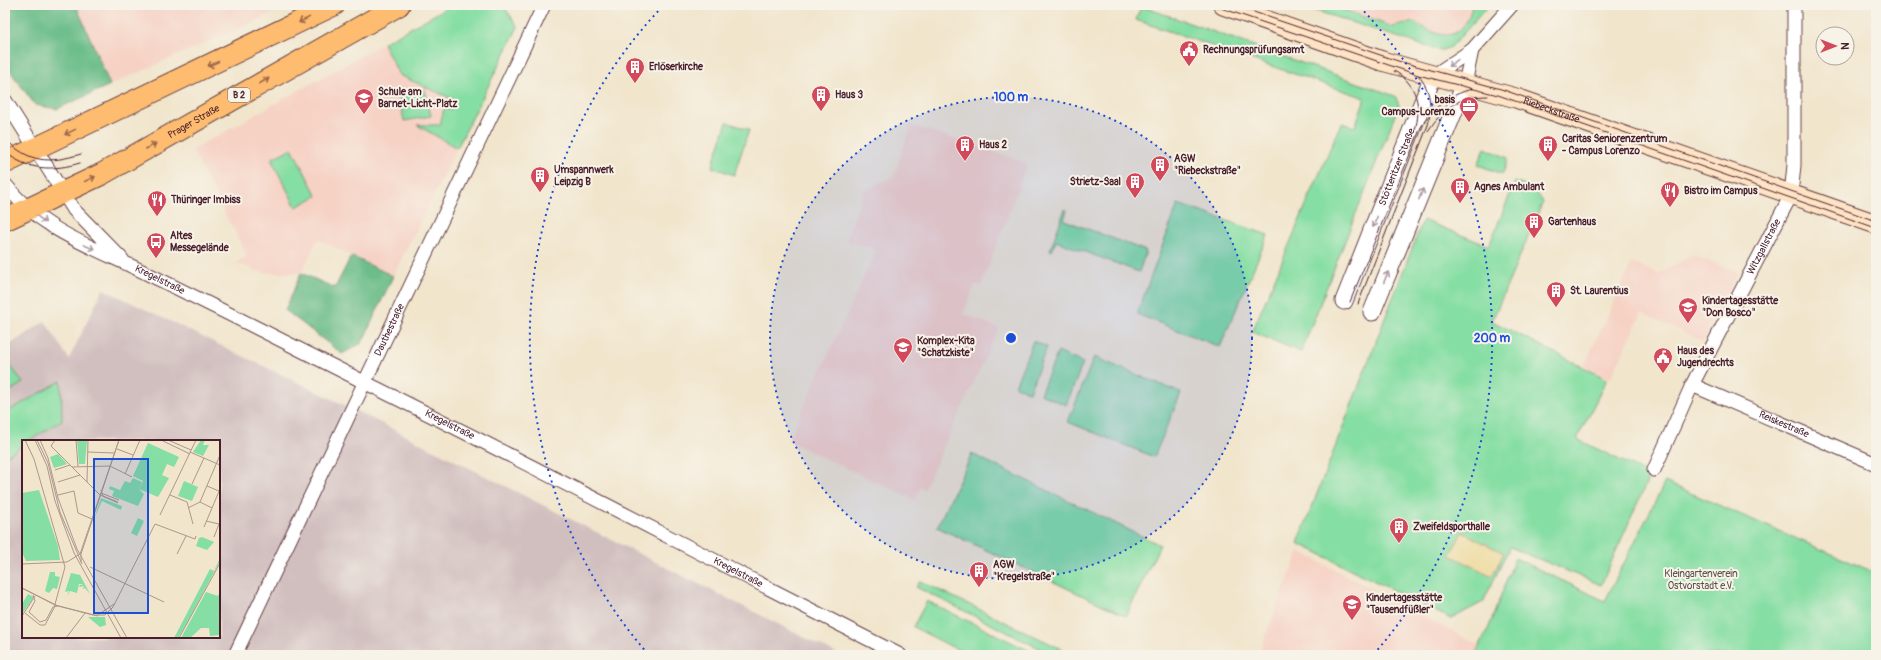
<svg xmlns="http://www.w3.org/2000/svg" width="1881" height="660" font-family="Pangolin,sans-serif">
<rect width="100%" height="100%" fill="#f7f3e8"/>
<filter id="ink" filterUnits="userSpaceOnUse"><feTurbulence type="fractalNoise" baseFrequency=".025" numOctaves="2"/><feDisplacementMap in="SourceGraphic" scale="8" xChannelSelector="R" yChannelSelector="G"/><feConvolveMatrix kernelMatrix="1 2 1 2 8 2 1 2 1" color-interpolation-filters="sRGB"/></filter>
<filter id="wash" filterUnits="userSpaceOnUse"><feTurbulence type="fractalNoise" baseFrequency=".012" numOctaves="4" result="noise"/><feDisplacementMap in="SourceGraphic" scale="16" xChannelSelector="R" yChannelSelector="G"/><feGaussianBlur stdDeviation="0.9" result="paint"/><feColorMatrix in="noise" values="0 0 0 0 0 0 0 0 0 0 0 0 0 0 0 0 0 1.4 0 .05"/><feComposite in="paint" operator="in"/></filter>
<g filter="url(#wash)">
<rect width="100%" height="100%" fill="#f1e5cc"/>
<g fill="#f6d2c5">
<path d="M76,5H278L280,10L110,85Z"/>
<path d="M452,5H503L518,27L393,276L318,239L301,273H263L236,263L247,256L192,150Z"/>
<path d="M1329,5H1472L1468,20L1461,28L1455,34L1445,36L1437,34L1413,22L1393,27Z"/>
<path d="M911,125L1028,163L981,286L975,284L963,314L999,328L924,489L920,488L915,500L788,441L876,251L935,270L846,240L864,190L894,176Z"/>
<path d="M1693,255L1738,272L1703,342L1642,313L1610,379L1584,366L1632,263L1658,274Z"/>
<path d="M1299,551L1480,646L1475,655H1258Z"/>
</g>
<path fill="#d1bfbf" fill-rule="evenodd" d="M103,289L353,409L839,655H5V390L20,380L5,358V348L45,321L69,359ZM23,441H219V637H23Z"/>
<g fill="#85dea3" stroke="#687e67">
<path d="M452,5H503L518,27L457,148L417,125H440L444,109H452V99L399,75L383,43Z"/>
<path d="M1298,5H1329L1393,27L1413,22C1430,30 1449,45 1464,25C1468,19 1471,13 1472,5H1489L1451,47L1442,50L1434,49Z"/>
<path d="M1141,6L1395,96L1399,105L1301,352L1252,332L1341,123L1355,127L1365,98L1136,20Z"/>
<path d="M425,90L431,116L404,121L399,95Z"/>
<path d="M727,122L749,130L734,175L712,167Z"/>
<path d="M292,148L317,196L296,207L271,159Z"/>
<path d="M1485,148L1508,158L1503,174L1478,165Z"/>
<path d="M1515,182L1535,190L1543,202L1492,321L1607,379L1577,439L1650,475L1601,585L1510,547L1483,602L1451,619L1298,543L1423,220L1489,246Z"/>
<path d="M1178,204L1268,235L1220,347L1137,314Z"/>
<path d="M1065,209L1067,210L1064,220L1146,251L1139,272L1056,241L1052,251L1050,250Z"/>
<path d="M1033,341L1047,347L1029,392L1015,386Z"/>
<path d="M1058,352L1083,363L1066,405L1040,394Z"/>
<path d="M1094,357L1181,393L1154,457L1068,422Z"/>
<path d="M6,359L23,383L5,394V360Z"/>
<path d="M61,381L62,420L29,441H23V445L5,457V413Z"/>
<path d="M972,454L1160,545L1126,616L937,527Z"/>
<path d="M1665,482L1876,573V655H1475L1489,627L1515,558L1605,601Z"/>
<path d="M920,581L1074,655H1053L916,587Z"/>
<path d="M927,601L1038,655H968L913,627Z"/>
</g>
<g fill="#6cbd89" stroke="#5b6e5a">
<path d="M6,5H76L110,85L57,109L35,105L10,71L5,53Z"/>
<path d="M351,256L393,276L362,343L342,354L285,310L301,273L335,288Z"/>
</g>
<path fill="#eeda9e" stroke="#9c7c64" d="M1462,532L1504,553L1492,576L1450,555Z"/>
</g>
<g filter="url(#ink)">
<g fill="none" stroke-linecap="round" stroke-linejoin="round">
<g stroke="#633d43" stroke-width="15">
<g id="minor">
<path d="M1433,76L1472,50L1512,5"/>
<path d="M1465,84L1472,50"/>
<path d="M5,100L74,210L122,259"/>
<path id="s1" d="M5,184C43,233 97,248 150,275C222,310 293,346 364,382C544,471 721,565 900,655"/>
<path id="s2" d="M1692,385L1876,464"/>
<path id="s3" d="M1654,470L1692,385L1791,195L1794,165V5"/>
<path id="s4" d="M235,655L544,5"/>
</g>
</g>
<g stroke="#633d43" stroke-width="19">
<g id="tertiary">
<path id="s5" d="M1344,301L1433,76"/>
<path d="M1372,312L1465,84"/>
</g>
</g>
<g stroke="#633d43" stroke-width="21">
<g id="secondary">
<path id="s6" d="M1223,5L1382,61L1516,98L1876,224"/>
</g>
</g>
<g stroke="#633d43" stroke-width="23">
<g id="primary">
<path d="M5,163L334,5"/>
<path id="s7" d="M5,220L102,174L399,5"/>
</g>
</g>
<use href="#minor" stroke="#fff" stroke-width="13"/>
<use href="#tertiary" stroke="#fff" stroke-width="17"/>
<use href="#secondary" stroke="#fee4c5" stroke-width="19"/>
<use href="#primary" stroke="#fdbc6f" stroke-width="21"/>
<g stroke="#4a1f2b" stroke-width="1">
<path d="M1212,5L1418,75L1498,95L1876,228"/>
<path d="M1233,5L1398,61L1501,89L1876,221"/>
<path d="M1394,71C1417,83 1422,107 1415,130"/>
<path d="M1428,131C1444,107 1459,96 1488,96"/>
<path d="M5,139C30,163 48,164 81,154"/>
<path d="M5,152C28,171 53,171 80,163"/>
<path d="M1350,302L1421,127C1434,107 1448,95 1472,89"/>
<path d="M1358,304L1428,125C1432,106 1431,90 1418,75"/>
</g>
</g>
<defs><path id="oneway-shaft" d="M-6 0H5M1.5-3L5.5 0L1.5 3" fill="none" stroke-width="1.6" stroke-linecap="round" stroke-linejoin="round"/></defs>
<g stroke="#9b664a">
<use href="#oneway-shaft" transform="translate(304 20) rotate(154)"/>
<use href="#oneway-shaft" transform="translate(213 64) rotate(155)"/>
<use href="#oneway-shaft" transform="translate(264 81) rotate(-30)"/>
<use href="#oneway-shaft" transform="translate(70 132) rotate(154)"/>
<use href="#oneway-shaft" transform="translate(151 146) rotate(-30)"/>
<use href="#oneway-shaft" transform="translate(90 179) rotate(-25)"/>
</g>
<g stroke="#ae9aa0">
<use href="#oneway-shaft" transform="translate(1453 63) rotate(145)"/>
<use href="#oneway-shaft" transform="translate(1421 194) rotate(-69)"/>
<use href="#oneway-shaft" transform="translate(41 219) rotate(38)"/>
<use href="#oneway-shaft" transform="translate(1375 222) rotate(112)"/>
<use href="#oneway-shaft" transform="translate(89 247) rotate(23)"/>
<use href="#oneway-shaft" transform="translate(1386 277) rotate(-68)"/>
</g>
</g>
<circle cx="1011" cy="338" r="241" fill="#1d4ed8" fill-opacity=".12"/>
<g fill="none" stroke="#1d4ed8" stroke-width="2" stroke-dasharray="2 4">
<circle cx="1011" cy="338" r="241"/>
<path d="M648 654A481 481 0 0 1 662 7M1360 7A481 481 0 0 1 1374 654"/>
</g>
<defs>
<g id="civic-pin" transform="scale(1)"><path d="M0 17L-7.5 6A9.5 9.5 0 1 1 7.5 6Z" fill="#d1495b" stroke="#f7f3e8"/><path d="M-.6-6.5H3V-4.5H.6V-3L4-1V1h2V6H-6V1h2V-1L-.6-3ZM-1.2 2.5V6h2.4V2.5Z" fill="#fff"/></g>
<g id="building-pin" transform="scale(1)"><path d="M0 17L-7.5 6A9.5 9.5 0 1 1 7.5 6Z" fill="#d1495b" stroke="#f7f3e8"/><path d="M-4-6H4V6H1V3H-1V6H-4ZM-2.5-4.3h1.7v1.8h-1.7ZM.8-4.3h1.7v1.8H.8ZM-2.5-1h1.7V.8h-1.7ZM.8-1h1.7V.8H.8Z" fill="#fff"/></g>
<g id="school-pin" transform="scale(1)"><path d="M0 17L-7.5 6A9.5 9.5 0 1 1 7.5 6Z" fill="#d1495b" stroke="#f7f3e8"/><path d="M0-5L7-2L0 1L-7-2ZM-4 1L0 2.5L4 1V4Q0 6-4 4Z" fill="#fff"/></g>
<g id="office-pin" transform="scale(1)"><path d="M0 17L-7.5 6A9.5 9.5 0 1 1 7.5 6Z" fill="#d1495b" stroke="#f7f3e8"/><path d="M-6-3h4V-5.5h4V-3h4V5H-6ZM-1-4.5V-3h2v-1.5ZM-6 0V1H6V0Z" fill="#fff"/></g>
<g id="restaurant-pin" transform="scale(1)"><path d="M0 17L-7.5 6A9.5 9.5 0 1 1 7.5 6Z" fill="#d1495b" stroke="#f7f3e8"/><path d="M-5-6h1v4h1v-4h1v4h1v-4h1v5L-1.5 .5V6h-2V.5L-5-1ZM5-6V6H3V1.5H1.5Q1.5-4 5-6Z" fill="#fff"/></g>
<g id="bus-pin" transform="scale(1)"><path d="M0 17L-7.5 6A9.5 9.5 0 1 1 7.5 6Z" fill="#d1495b" stroke="#f7f3e8"/><path d="M-5-6H5V4H4V6H2V4H-2V6H-4V4H-5ZM-3.5-4V0h7V-4ZM-3.5 1.2v1.5H-2V1.2ZM2 1.2v1.5H3.5V1.2Z" fill="#fff"/></g>
</defs>
<g fill-rule="evenodd">
<use href="#civic-pin" x="1189" y="50"/>
<use href="#building-pin" x="635" y="67"/>
<use href="#building-pin" x="821" y="95"/>
<use href="#school-pin" x="364" y="98"/>
<use href="#office-pin" x="1469" y="106"/>
<use href="#building-pin" x="965" y="145"/>
<use href="#building-pin" x="1548" y="145"/>
<use href="#building-pin" x="1160" y="165"/>
<use href="#building-pin" x="540" y="176"/>
<use href="#building-pin" x="1135" y="182"/>
<use href="#building-pin" x="1460" y="187"/>
<use href="#restaurant-pin" x="1670" y="191"/>
<use href="#restaurant-pin" x="157" y="200"/>
<use href="#building-pin" x="1534" y="222"/>
<use href="#bus-pin" x="156" y="242"/>
<use href="#building-pin" x="1556" y="291"/>
<use href="#school-pin" x="1688" y="307"/>
<use href="#school-pin" x="903" y="347"/>
<use href="#civic-pin" x="1663" y="357"/>
<use href="#building-pin" x="1399" y="527"/>
<use href="#building-pin" x="979" y="571"/>
<use href="#school-pin" x="1352" y="604"/>
</g>
<g text-anchor="middle" dominant-baseline="central" stroke-width="4" stroke-linejoin="round" paint-order="stroke">
<rect fill="#f7f3e8" stroke="#7e5f64" stroke-width="1" x="228" y="88" width="22" height="14" rx="3"/>
<g font-size="9" font-weight="bold" fill="#4a1f2b">
<text x="239" y="95">B 2</text>
</g>
<g font-size="10" font-weight="bold" fill="#4a1f2b" stroke="#f7f3e8" text-anchor="start">
<text x="1203" y="50">Rechnungsprüfungsamt</text>
<text x="649" y="67">Erlöserkirche</text>
<text x="378" y="92">Schule am<tspan x="378" dy="12">Barnet-Licht-Platz</tspan></text>
<text x="835" y="95">Haus 3</text>
<text x="1455" y="100" text-anchor="end">basis<tspan x="1455" dy="12">Campus-Lorenzo</tspan></text>
<text x="1562" y="139">Caritas Seniorenzentrum<tspan x="1562" dy="12">- Campus Lorenzo</tspan></text>
<text x="979" y="145">Haus 2</text>
<text x="1174" y="159">AGW<tspan x="1174" dy="12">"Riebeckstraße"</tspan></text>
<text x="554" y="170">Umspannwerk<tspan x="554" dy="12">Leipzig B</tspan></text>
<text x="1121" y="182" text-anchor="end">Strietz-Saal</text>
<text x="1474" y="187">Agnes Ambulant</text>
<text x="1684" y="191">Bistro im Campus</text>
<text x="171" y="200">Thüringer Imbiss</text>
<text x="1548" y="222">Gartenhaus</text>
<text x="170" y="236">Altes<tspan x="170" dy="12">Messegelände</tspan></text>
<text x="1570" y="291">St. Laurentius</text>
<text x="1702" y="301">Kindertagesstätte<tspan x="1702" dy="12">"Don Bosco"</tspan></text>
<text x="917" y="341">Komplex-Kita<tspan x="917" dy="12">"Schatzkiste"</tspan></text>
<text x="1677" y="351">Haus des<tspan x="1677" dy="12">Jugendrechts</tspan></text>
<text x="1413" y="527">Zweifeldsporthalle</text>
<text x="993" y="565">AGW<tspan x="993" dy="12">"Kregelstraße"</tspan></text>
<text x="1366" y="598">Kindertagesstätte<tspan x="1366" dy="12">"Tausendfüßler"</tspan></text>
</g>
<g font-size="10" fill="#4a1f2b" stroke="#f7f3e8">
<text stroke="none"><textPath href="#s6" startOffset="345">Riebeckstraße</textPath></text>
<text stroke="none"><textPath href="#s7" startOffset="213">Prager Straße</textPath></text>
<text stroke="none"><textPath href="#s5" startOffset="144">Stötteritzer Straße</textPath></text>
<text stroke="none"><textPath href="#s3" startOffset="249">Witzgallstraße</textPath></text>
<text stroke="none"><textPath href="#s1" startOffset="184">Kregelstraße</textPath></text>
<text stroke="none"><textPath href="#s4" startOffset="360">Dauthestraße</textPath></text>
<text stroke="none"><textPath href="#s1" startOffset="508">Kregelstraße</textPath></text>
<text stroke="none"><textPath href="#s2" startOffset="100">Reiskestraße</textPath></text>
<text stroke="none"><textPath href="#s1" startOffset="832">Kregelstraße</textPath></text>
</g>
<g font-size="10" fill="#594f49" stroke="#f7f3e8">
<text x="1701" y="574">Kleingartenverein<tspan x="1701" dy="12">Ostvorstadt e.V.</tspan></text>
</g>
</g>
<g transform="translate(22 440)">
<rect width="198" height="198" fill="#f1e5cc"/>
<path d="M55,0H65L63,24H57ZM179,0H183L181,5H187L181,16L171,12ZM126,3L157,17L152,27L145,24L140,35L147,38L136,57L117,49L121,41L111,36ZM36,14L45,24L32,28L28,17ZM111,38L120,42L117,49L122,54L116,66L90,56L92,51L87,49L88,46L98,50L103,41L108,43ZM162,41L176,47L170,61L156,56ZM17,50L36,106L38,120L4,121L0,112V53ZM79,58L100,66L99,70L80,61L72,79ZM116,78L122,81L115,96L109,93ZM180,97L192,102L185,110L174,106L177,98ZM198,118V121L166,181L156,198H152L188,129L192,131ZM28,132H33V136L38,137L35,149L31,148L27,153L23,151ZM49,133L58,135L68,154L63,148L61,149L62,146L57,147L58,145H62L58,144H57L55,153L48,151L45,157L47,151L43,152ZM198,151V195L188,196L187,188H179L168,198H159L184,152L196,156ZM6,154L12,157L0,174V164ZM66,177H83L84,185L78,187Z" fill="#85dea3"/>
<path fill="none" stroke="#ae968c" stroke-width="1" d="M13,0L25,26L33,61L52,113L99,198M15,0L26,23L38,72L60,124M18,0L26,18L36,58L55,109L105,198M33,0L29,6L78,55L96,63M54,0L56,26M139,0L168,14M146,0L169,10M95,9L111,15M66,12L92,13M168,12L198,25M50,27L88,26L110,37M33,30L48,25M103,34L118,0M36,42L58,35M65,42L66,0M170,44L182,18M185,46L197,51M79,50L81,56L96,62M79,53L97,60M36,55L52,51L56,73L70,79M148,55L165,62L171,84M178,62L190,68M166,68L178,62L198,15M138,75L174,0M184,81L197,84L192,97M182,87L198,49M155,114L164,96M59,122V114L97,0M0,124L45,122L58,114L97,0M68,127L142,162M0,148L36,166L71,175H83L91,167L133,84L173,99L174,96M0,148L33,165L76,176M11,155L13,161L7,172L18,182L24,180L31,167L36,166M3,173L18,185H23L32,168L43,127L12,19L3,0M76,175L92,164M0,176L13,156M44,198L63,173M157,198L198,123"/>
<path fill="#1d4ed8" fill-opacity="0.15" stroke="#1d4ed8" stroke-width="2" d="M72,19H126V173H72Z"/>
<rect width="198" height="198" fill="none" stroke="#4a1f2b" stroke-width="2"/>
</g>
<circle cx="1011" cy="338" r="6" fill="#1d4ed8" stroke="#f7f3e8" stroke-width="2"/>
<g font-size="12" text-anchor="middle" font-weight="bold" fill="#1d4ed8" stroke="#f7f3e8" stroke-width="4" stroke-linejoin="round" paint-order="stroke">
<text x="1011" y="101">100 m</text>
<text x="1492" y="342">200 m</text>
</g>
<rect width="1881" height="660" fill="none" stroke="#f7f3e8" stroke-width="20"/>
<g transform="translate(1835 46) rotate(90)"><circle r="19" fill="#f7f3e8" stroke="#b29e9c"/>
<path d="M0-3L7 15L0 10L-7 15Z" fill="#d1495b"/>
<text y="-6" font-size="11" font-weight="bold" text-anchor="middle" fill="#4a1f2b">N</text>
</g>
</svg>
